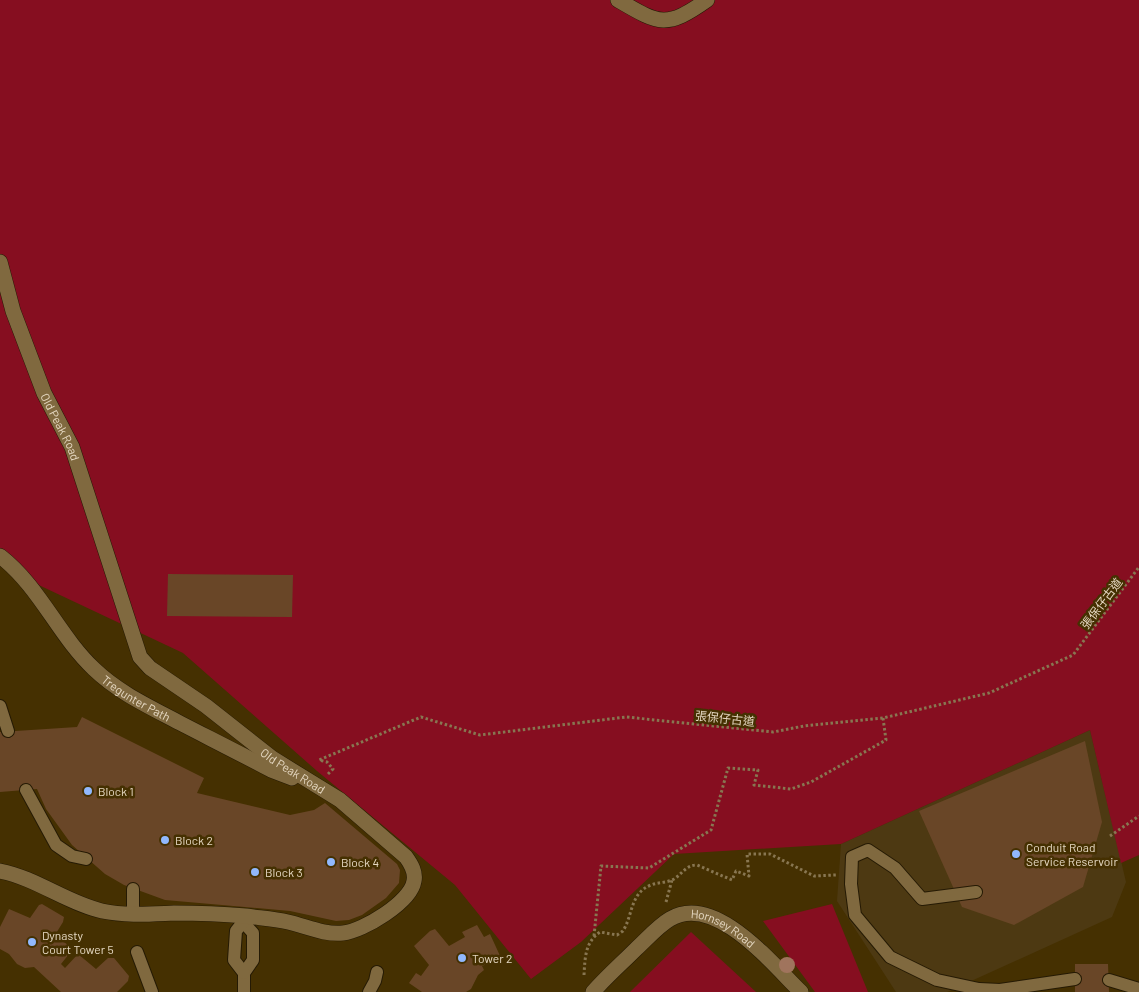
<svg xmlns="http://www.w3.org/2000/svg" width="1139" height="992" font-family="Barlow,'Noto Sans TC',sans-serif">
<rect width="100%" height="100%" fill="#453001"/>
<path fill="#4d3912" d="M1090,730L1126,882L1112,917L947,992H896L837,901L841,844Z"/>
<g fill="#860e20">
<path d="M0,0H1139V855L1121,863L1090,730L841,844L674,854L581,942L531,979L455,885L317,771L183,653L26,579L0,563Z"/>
<path d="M832,904L868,992H815L763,921Z"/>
<path d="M691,932L756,992H630Z"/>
</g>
<g fill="#694627">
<path d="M168,574L293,575L292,617L167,616Z"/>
<path d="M82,717L204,778L197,793L290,815L314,810L325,803L397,864L400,870L399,883L386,898L362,915L349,920L336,921L290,911L165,900L124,885L105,874L72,845L46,809L37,789L0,792V732L77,727Z"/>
<path d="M1085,741L1102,822L1083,887L1014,925L962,907L919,811Z"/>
<path d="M42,904L64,917L63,922L55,935L73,949L61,964L65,968L78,954L96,969L108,958H114L129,976L128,981L117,992H61L34,967L25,968L17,964L9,954L0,949V927L9,909L30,918L39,905Z"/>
<path d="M477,925L484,937L490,934L501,958L482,966L484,970L478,975L471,989L466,992H422L409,983L416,973L421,976L429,965L414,946L430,931L435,929L449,946L465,937L462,932Z"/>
<path d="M1075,964H1108L1109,992H1075Z"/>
</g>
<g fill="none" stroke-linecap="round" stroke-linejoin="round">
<g stroke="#251a04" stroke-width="14">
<g id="lane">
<path d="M0,706L8,731"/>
<path d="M26,790L56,845L72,856L86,859"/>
<path d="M976,892L922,899L895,868L868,850L852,857L851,884L855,915L890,957L937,980L979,989L1000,990L1075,979"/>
<path d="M133,915V889"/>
<path d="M243,916V922L253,933V960L244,973V992"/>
<path d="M243,922L236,931L234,960L244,973"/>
<path d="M137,952L152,992"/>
<path d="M1109,980L1139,989"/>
<path d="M369,992L375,981L377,972"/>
</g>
</g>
<g stroke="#251a04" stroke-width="16">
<g id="street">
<path d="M618,0C659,24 666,29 707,0"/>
<path id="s1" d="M0,262L13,311L44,393L72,447L140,657L150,668L206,706L272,758L340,800L406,857C411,864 416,872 414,881C411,902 363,931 343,933C324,935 306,926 288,922C274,919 260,918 246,916C223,914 198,913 174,913C150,914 126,916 102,911C67,903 36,878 0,871"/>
<path id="s2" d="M0,556C40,587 58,635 94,669C119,693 150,707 180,723C211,739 241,754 271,770L292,778"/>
<path id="s3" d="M593,992C606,977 622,963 636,949C647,939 658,926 670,919C715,892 773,965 801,992"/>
</g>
</g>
<g stroke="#887651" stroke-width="3" stroke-dasharray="2.5 2.5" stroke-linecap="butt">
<path d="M328,774L333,769L327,762L319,760L421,717L480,735L626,717L773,732L804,726L883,718L989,693L1073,655L1139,567"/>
<path d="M1110,836L1139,816"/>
<path d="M666,902L672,880"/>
<path d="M594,936L601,866L649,868L711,830L728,768L758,770L754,785L791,789L811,782L886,740L883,718"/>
<path d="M584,975C585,958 585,942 600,932L617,935L623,931C633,915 630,893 651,885C658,882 667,883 674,879C682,874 686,865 697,865L732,880L736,871L749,876L747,854H770L814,876L836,875"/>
</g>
<use href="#lane" stroke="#80693f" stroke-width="12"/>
<use href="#street" stroke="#80693f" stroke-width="15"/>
</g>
<circle fill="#a0745d" cx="787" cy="965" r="8"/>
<g fill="#91b8fd" stroke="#453001" stroke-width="2">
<circle cx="88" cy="791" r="5"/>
<circle cx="165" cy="840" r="5"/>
<circle cx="1016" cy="854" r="5"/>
<circle cx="331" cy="862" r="5"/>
<circle cx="255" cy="872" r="5"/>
<circle cx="32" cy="942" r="5"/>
<circle cx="462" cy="958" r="5"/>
</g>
<g text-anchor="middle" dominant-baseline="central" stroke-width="5" stroke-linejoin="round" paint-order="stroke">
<g font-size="12" fill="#e5d8c2" stroke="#453001">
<text stroke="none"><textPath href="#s1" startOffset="176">Old Peak Road</textPath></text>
<text transform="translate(1101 603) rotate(-53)">張保仔古道</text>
<text stroke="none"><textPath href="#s2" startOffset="199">Tregunter Path</textPath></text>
<text transform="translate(725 718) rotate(6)">張保仔古道</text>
<text stroke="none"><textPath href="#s1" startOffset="611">Old Peak Road</textPath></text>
<text stroke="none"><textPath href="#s3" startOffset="164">Hornsey Road</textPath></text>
</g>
<g font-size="12" fill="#e5d8c2" stroke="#453001" text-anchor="start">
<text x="98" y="791">Block 1</text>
<text x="175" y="840">Block 2</text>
<text x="1026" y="847">Conduit Road<tspan x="1026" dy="14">Service Reservoir</tspan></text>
<text x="341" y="862">Block 4</text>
<text x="265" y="872">Block 3</text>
<text x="42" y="935">Dynasty<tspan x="42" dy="14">Court Tower 5</tspan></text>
<text x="472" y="958">Tower 2</text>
</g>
</g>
</svg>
